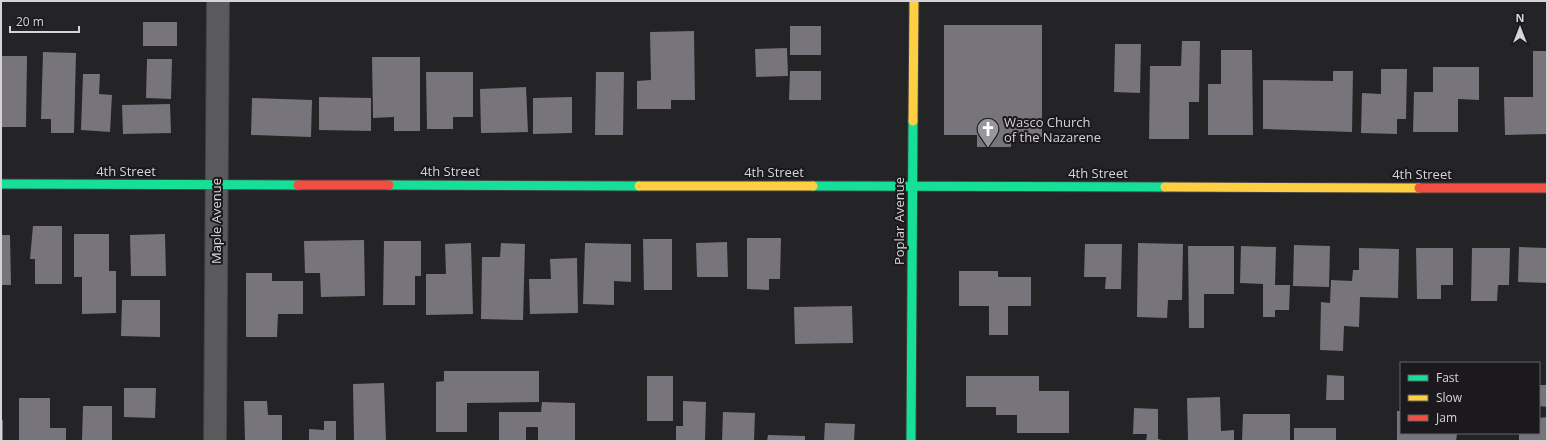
<svg xmlns="http://www.w3.org/2000/svg" width="1548" height="442" font-family="'Open Sans',sans-serif">
<rect width="100%" height="100%" fill="#242326"/>
<g fill="#77747b">
<rect x="143" y="22" width="34" height="24"/>
<path d="M944,25H1042V137H1011V147H977V135H944Z"/>
<rect x="790" y="26" width="31" height="29"/>
<path d="M694,31L695,100H671V109H637V81L651,80L650,32Z"/>
<path d="M1182,41H1200L1199,102H1189V139H1149L1150,66H1181Z"/>
<path d="M1115,44H1141L1140,93L1114,92Z"/>
<path d="M787,48L788,76L756,77L755,49Z"/>
<path d="M1221,50H1252L1253,135H1208V84H1221Z"/>
<path d="M1533,51H1547V134L1505,135L1504,97H1533Z"/>
<path d="M43,52L76,53L74,133H51V119H41Z"/>
<path d="M1,56H27L26,127H1Z"/>
<path d="M372,57H420V131H394V117L373,118Z"/>
<path d="M147,59H172L171,99L146,98Z"/>
<path d="M1433,67H1479V100L1458,99V132H1413L1414,92H1433Z"/>
<path d="M1381,69H1407L1406,119H1397V134L1361,133L1362,93L1381,94Z"/>
<path d="M790,71H821V100H789Z"/>
<path d="M1333,71H1353L1352,132L1263,129V80L1333,81Z"/>
<path d="M426,72H473V117H453V129H427Z"/>
<path d="M596,72H624L623,135H595Z"/>
<path d="M83,74H100L99,94L112,95L110,132L81,130Z"/>
<path d="M526,87L528,132L481,133L480,89Z"/>
<path d="M319,97L371,98V131L319,130Z"/>
<path d="M572,97V133L533,134V98Z"/>
<path d="M252,98L312,100L311,137L251,135Z"/>
<path d="M170,104L171,133L123,134L122,105Z"/>
<path d="M33,226H62V284H35V259H30Z"/>
<path d="M74,234H109V271H116V313L82,314V277H74Z"/>
<path d="M165,234L166,276H131L130,235Z"/>
<path d="M1,235H10L11,285H1Z"/>
<path d="M747,238H781L780,279H769V290L747,289Z"/>
<path d="M643,239H672V290H644Z"/>
<path d="M364,240L365,296L321,297L320,273H305L304,241Z"/>
<path d="M384,241H421V276H415V305H383Z"/>
<path d="M727,242L728,277H697L696,243Z"/>
<path d="M471,243L473,314L426,315V274H446L445,244Z"/>
<path d="M501,243L525,244L523,320L481,319L482,257H500Z"/>
<path d="M585,243L631,244V282L614,281V305L583,304Z"/>
<path d="M1138,243L1183,244L1182,300H1168L1167,318L1137,317Z"/>
<path d="M1085,244H1122L1121,289H1105L1106,277H1084Z"/>
<path d="M1294,245L1330,246L1329,287L1293,286Z"/>
<path d="M1188,246H1234V294H1204V328H1189Z"/>
<path d="M1241,246L1276,247L1275,285H1290L1289,310H1275V317H1263V284L1240,283Z"/>
<path d="M1519,247L1547,248V283L1518,282Z"/>
<path d="M1359,248L1399,249L1398,298L1360,297L1359,327L1344,326L1343,351L1320,350L1321,302L1330,303L1331,280L1352,281L1353,270H1359Z"/>
<path d="M1416,248H1453V285H1441V299H1417Z"/>
<path d="M1472,248H1510L1509,285H1498L1497,301H1471Z"/>
<path d="M577,258L578,313L530,314L529,279H551L550,259Z"/>
<path d="M959,271H998V277H1031V306H1008V335H989V306H959Z"/>
<path d="M246,273H272V281H303V314H278L277,337H246Z"/>
<path d="M122,300H160V337L121,336Z"/>
<path d="M852,306L853,343L795,344L794,307Z"/>
<path d="M444,371H539V402L467,403V432H436V382L444,381Z"/>
<path d="M1327,375L1344,376V400H1326Z"/>
<rect x="647" y="376" width="26" height="45"/>
<path d="M966,376H1039V391H1069V433H1017V415H996V407H966Z"/>
<path d="M384,383L386,441H354L353,384Z"/>
<path d="M1539,385H1547V407L1539,406Z"/>
<path d="M124,388H156L155,418L124,417Z"/>
<path d="M1220,397L1221,431L1234,430V441H1188L1187,398Z"/>
<path d="M19,398H50V428H66V441H19Z"/>
<path d="M244,401H267L268,415H282V441H245Z"/>
<path d="M683,401L706,402L705,441H676V426H683Z"/>
<path d="M542,402L575,403V441H538V427H526V441H499V412H541Z"/>
<path d="M83,406H112V441H82Z"/>
<path d="M1134,408L1158,409V439L1166,441H1146L1147,434H1133Z"/>
<path d="M1397,411H1401V433L1457,434L1456,441H1397Z"/>
<path d="M723,412L755,413L754,441H722Z"/>
<path d="M1243,414H1290V441H1242Z"/>
<path d="M1547,417V441H1519V433H1539V418Z"/>
<rect x="1" y="420" width="2" height="21"/>
<path d="M324,421H336V441H309V429L324,430Z"/>
<path d="M825,423L855,424L854,441H824Z"/>
<rect x="1294" y="428" width="42" height="13"/>
<path d="M768,435L805,436V441H767Z"/>
</g>
<g fill="none" stroke-linecap="round" stroke-linejoin="round">
<g stroke="#414143" stroke-width="24">
<path id="street" d="M215,441L218,1"/>
</g>
<g stroke="#414143" stroke-width="11">
<g id="fast">
<path d="M1,184L298,185"/>
<path d="M389,185L639,186"/>
<path d="M813,186L1165,187"/>
<path d="M911,441L913,121"/>
</g>
</g>
<g stroke="#414143" stroke-width="11">
<g id="slow">
<path d="M913,121L914,1"/>
<path d="M639,186H813"/>
<path d="M1165,187L1419,188"/>
</g>
</g>
<g stroke="#414143" stroke-width="11">
<g id="jam">
<path d="M298,185H389"/>
<path d="M1419,188H1547"/>
</g>
</g>
<use href="#street" stroke="#5a595b" stroke-width="22"/>
<use href="#fast" stroke="#16e098" stroke-width="9"/>
<use href="#slow" stroke="#ffcf43" stroke-width="9"/>
<use href="#jam" stroke="#f24e42" stroke-width="9"/>
</g>
<defs>
<g id="church-pin" transform="scale(1.15)"><path d="M0 17L-7.5 6A9.5 9.5 0 1 1 7.5 6Z" fill="#979699" stroke="#1b191d"/><path d="M-1.2-6h2.4v3.5h3.3v2.4h-3.3V6h-2.4V-.1h-3.3v-2.4h3.3Z" fill="#fff"/></g>
</defs>
<g fill-rule="evenodd">
<use href="#church-pin" x="988" y="129"/>
</g>
<g text-anchor="middle" dominant-baseline="central" stroke-width="4" stroke-linejoin="round" paint-order="stroke">
<g font-size="13" fill="#d5d4d7" stroke="#1b191d" text-anchor="start">
<text x="1004" y="122">Wasco Church<tspan x="1004" dy="15">of the Nazarene</tspan></text>
</g>
<g font-size="13" fill="#d5d4d7" stroke="#1b191d">
<text x="126" y="171">4th Street</text>
<text x="450" y="171">4th Street</text>
<text x="774" y="172">4th Street</text>
<text x="1098" y="173">4th Street</text>
<text x="1422" y="174">4th Street</text>
<text transform="translate(216 221) rotate(-90)">Maple Avenue</text>
<text transform="translate(899 221) rotate(-90)">Poplar Avenue</text>
</g>
</g>
<rect width="1548" height="442" fill="none" stroke="#d5d4d7" stroke-width="4"/>
<rect x="1400" y="362" width="140" height="72" fill="#1b191d" stroke="#656467"/>
<rect x="1408" y="375" width="20" height="6" fill="#16e098" stroke="#656467"/>
<text x="1436" y="382" font-size="12" fill="#d5d4d7">Fast</text>
<rect x="1408" y="395" width="20" height="6" fill="#ffcf43" stroke="#656467"/>
<text x="1436" y="402" font-size="12" fill="#d5d4d7">Slow</text>
<rect x="1408" y="415" width="20" height="6" fill="#f24e42" stroke="#656467"/>
<text x="1436" y="422" font-size="12" fill="#d5d4d7">Jam</text>
<g transform="translate(1520 28)" stroke="#1b191d" stroke-width="3" paint-order="stroke">
<path d="M0-3L7 15L0 10L-7 15Z" fill="#d5d4d7"/>
<text y="-6" font-size="11" font-weight="bold" text-anchor="middle" fill="#d5d4d7">N</text>
</g>
<path d="M10 26v6h69v-6" fill="none" stroke="#d5d4d7" stroke-width="2"/>
<text x="16" y="26" font-size="12" fill="#d5d4d7" stroke="#1b191d" stroke-width="3" paint-order="stroke">20 m</text>
</svg>
